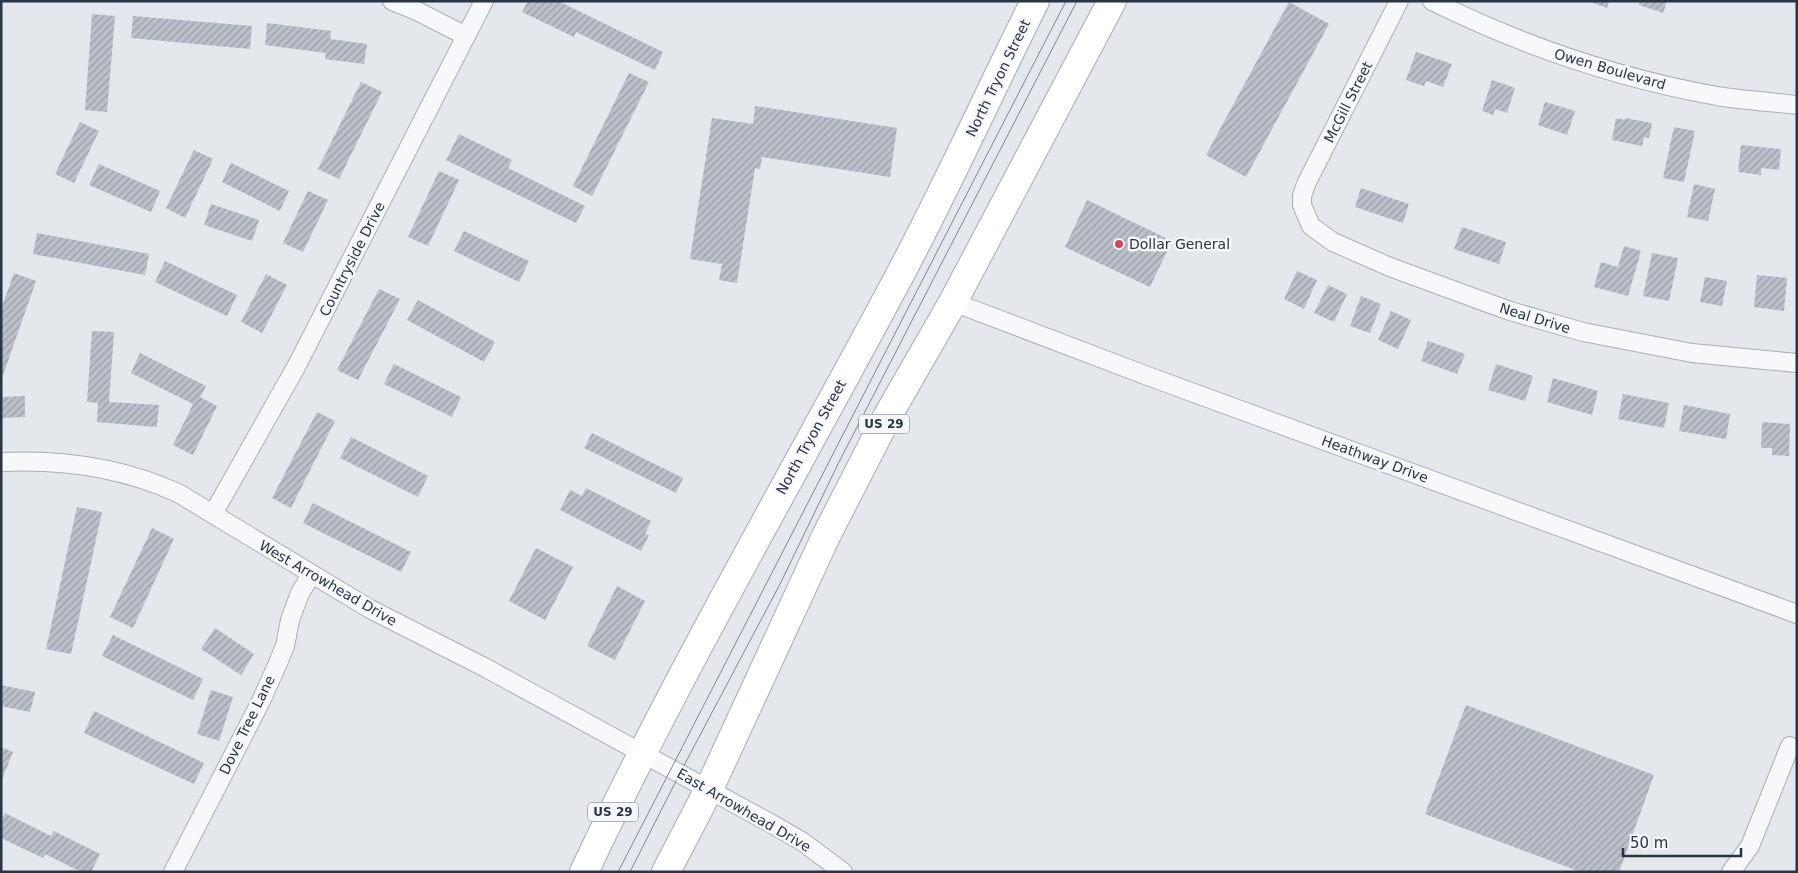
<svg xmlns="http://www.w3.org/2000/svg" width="1798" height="873" font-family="'DejaVu Sans',sans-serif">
<defs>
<pattern id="building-hatch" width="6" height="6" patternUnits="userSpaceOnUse" patternTransform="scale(1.25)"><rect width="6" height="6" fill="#bbc0ca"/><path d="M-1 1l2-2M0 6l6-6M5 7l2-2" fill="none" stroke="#989da6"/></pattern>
</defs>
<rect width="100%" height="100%" fill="#e4e7ec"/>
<g fill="url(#building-hatch)">
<path d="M528,1H558L663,52L655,70L576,32L574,37L522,12Z"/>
<path d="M1588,1H1609L1607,8Z"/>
<path d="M1640,1H1667L1663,13L1639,5Z"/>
<path d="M1289,2L1329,24L1246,177L1206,155Z"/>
<path d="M92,14L115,16L107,112L85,110Z"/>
<path d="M133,16L252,26L250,49L131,38Z"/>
<path d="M267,23L331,31L330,39L367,44L364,64L325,59L326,53L265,45Z"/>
<path d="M1416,52L1452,64L1443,87L1426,81L1424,86L1406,80Z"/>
<path d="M629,73L649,82L592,196L573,186Z"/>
<path d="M1492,80L1515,88L1507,113L1495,109L1493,115L1482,111Z"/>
<path d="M361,82L382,92L339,179L318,169Z"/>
<path d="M1545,102L1575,111L1567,135L1538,125Z"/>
<path d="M755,106L897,128L890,177L762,157L760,169L755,168L737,283L719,280L722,264L690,259L712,118L753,124Z"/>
<path d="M1616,118L1625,120V118L1652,123L1649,138L1644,137L1642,146L1612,140Z"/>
<path d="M80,122L99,131L74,183L55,174Z"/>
<path d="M1674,127L1695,131L1684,182L1663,178Z"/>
<path d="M459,134L512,160L508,168L585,206L576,223L446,160Z"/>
<path d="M1741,145L1781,149L1779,170L1761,168V175L1738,172Z"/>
<path d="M194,150L213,159L185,218L166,208Z"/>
<path d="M231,163L289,191L280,211L222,182Z"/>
<path d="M99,164L160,191L151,212L89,185Z"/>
<path d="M439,171L459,180L428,246L408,237Z"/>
<path d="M1694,184L1715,189L1708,221L1687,217Z"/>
<path d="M1361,188L1409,204L1403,223L1355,207Z"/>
<path d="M308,191L328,200L303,252L283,243Z"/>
<path d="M1087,200L1172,241L1150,287L1065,247Z"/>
<path d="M211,204L259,220L252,241L204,225Z"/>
<path d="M1462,227L1506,242L1499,264L1454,249Z"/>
<path d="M464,231L529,261L519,282L454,251Z"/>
<path d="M37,233L149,254L145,275L33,254Z"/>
<path d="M1624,246L1641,251L1628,296L1594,287L1601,262L1618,267Z"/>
<path d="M1652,253L1678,258L1669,301L1643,296Z"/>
<path d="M165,261L237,295L227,316L155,282Z"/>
<path d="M1297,271L1317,280L1304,309L1284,299Z"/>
<path d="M14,273L36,281L2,378L1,309Z"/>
<path d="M266,274L287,285L262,333L241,322Z"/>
<path d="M1757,275L1787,278L1784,311L1754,307Z"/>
<path d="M1705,277L1727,281L1722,306L1700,302Z"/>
<path d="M1328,285L1347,294L1334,322L1314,313Z"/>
<path d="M379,289L400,299L358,380L337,370Z"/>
<path d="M1361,296L1381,304L1370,333L1350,326Z"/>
<path d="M418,300L495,342L484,362L407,320Z"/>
<path d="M1391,311L1411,320L1398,349L1378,340Z"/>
<path d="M92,331L114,332L109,402L159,405L157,427L97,422L98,403L87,402Z"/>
<path d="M1428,341L1465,354L1457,374L1421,361Z"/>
<path d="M140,353L206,386L200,397L217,406L193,455L173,445L193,404L131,373Z"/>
<path d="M394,364L461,397L452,417L384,384Z"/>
<path d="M1496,364L1533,376L1525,401L1488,390Z"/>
<path d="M1553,378L1598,391L1592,415L1547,402Z"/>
<path d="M1623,394L1669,403L1664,428L1618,419Z"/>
<path d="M25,396V417L1,418V397Z"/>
<path d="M1684,405L1730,414L1726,439L1679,431Z"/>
<path d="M317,412L335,421L291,508L272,498Z"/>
<path d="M1762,422L1790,424L1789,456L1772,455V448H1761Z"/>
<path d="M592,433L683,478L676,493L584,448Z"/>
<path d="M351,437L428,476L418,497L340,458Z"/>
<path d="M586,488L651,521L645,534L649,535L641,551L560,510L570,490L582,496Z"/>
<path d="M313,503L411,552L401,572L303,523Z"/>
<path d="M77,507L102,512L71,654L46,649Z"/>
<path d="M152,528L174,539L133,628L110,617Z"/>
<path d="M536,548L573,567L545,620L509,601Z"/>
<path d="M617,586L645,601L615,660L587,646Z"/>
<path d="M215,628L254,654L241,675L201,649Z"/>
<path d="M113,635L203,679L193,700L102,656Z"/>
<path d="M1,685L35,692L30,712L1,706Z"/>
<path d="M211,690L233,697L219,741L197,734Z"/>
<path d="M1466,705L1654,775L1619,872H1581L1425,814Z"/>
<path d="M94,711L204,763L194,784L84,733Z"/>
<path d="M1,747L13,752L1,782Z"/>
<path d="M5,813L51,836L54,831L100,854L91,872H81L45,854L43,858L1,838V821Z"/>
</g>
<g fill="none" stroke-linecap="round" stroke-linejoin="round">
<g stroke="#a9aeb7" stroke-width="20">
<g id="street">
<path d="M392,1L417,11L466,36"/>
<path d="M1399,1L1306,184L1302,196V205L1311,226L1333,242L1390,267L1458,292L1510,311L1583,332L1692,353L1797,363"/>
<path d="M1432,1C1523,46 1617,78 1717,96C1743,100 1770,102 1797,105"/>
<path d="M953,302L1145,375L1797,614"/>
<path d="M1,462C63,459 121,467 178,493L370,609L484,667L772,824L803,842L843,872"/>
<path d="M213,514L296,367L484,1"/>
<path d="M173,872L261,701L278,663L285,646L290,620L300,593L311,575"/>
<path d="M1731,872L1750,846L1790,746"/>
</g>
</g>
<g stroke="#a3abb8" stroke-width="30">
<g id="primary">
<path d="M584,872C679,671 791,479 895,284C945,191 988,95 1035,1"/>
<path d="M666,872L709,789L826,536L887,417L953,302L1112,1"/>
</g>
</g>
<use href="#street" stroke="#f7f8fa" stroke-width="18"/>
<use href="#primary" stroke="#fff" stroke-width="28"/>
<g stroke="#7d8696" stroke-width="1">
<path d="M618,872L1066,1"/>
<path d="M630,872L680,773L780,584L839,462L1077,1"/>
</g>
</g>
<circle fill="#d1495b" stroke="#f4f6f9" stroke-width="2" cx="1119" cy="244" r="5"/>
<g text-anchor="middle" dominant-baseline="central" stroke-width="5" stroke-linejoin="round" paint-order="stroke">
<g fill="#f4f6f9" stroke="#676e7b" stroke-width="1">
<rect x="859" y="414.5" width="50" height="19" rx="4"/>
<rect x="588" y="802.5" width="50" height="19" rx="4"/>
</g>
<g font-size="12" font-weight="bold" fill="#2b3445">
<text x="884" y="424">US 29</text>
<text x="613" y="812">US 29</text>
</g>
<g font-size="14" fill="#2b3445" stroke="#f4f6f9">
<text transform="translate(1610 69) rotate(16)">Owen Boulevard</text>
<text transform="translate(998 78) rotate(-64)">North Tryon Street</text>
<text transform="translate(1348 102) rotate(-63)">McGill Street</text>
<text transform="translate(352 259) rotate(-63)">Countryside Drive</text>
<text transform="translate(1535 318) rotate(17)">Neal Drive</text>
<text transform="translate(811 437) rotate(-61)">North Tryon Street</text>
<text transform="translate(1375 459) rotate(20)">Heathway Drive</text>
<text transform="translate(328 583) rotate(30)">West Arrowhead Drive</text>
<text transform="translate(247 725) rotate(-64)">Dove Tree Lane</text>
<text transform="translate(744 810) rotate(30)">East Arrowhead Drive</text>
</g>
<g font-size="14" fill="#2b3445" stroke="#f4f6f9" text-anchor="start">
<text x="1129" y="244">Dollar General</text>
</g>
</g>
<rect width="1798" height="873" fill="none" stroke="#2b3445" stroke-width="5"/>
<path d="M1623 848v8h118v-8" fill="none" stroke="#2b3445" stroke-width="2.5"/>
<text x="1630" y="848" font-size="15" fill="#2b3445" stroke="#f4f6f9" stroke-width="4" paint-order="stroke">50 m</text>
</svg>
